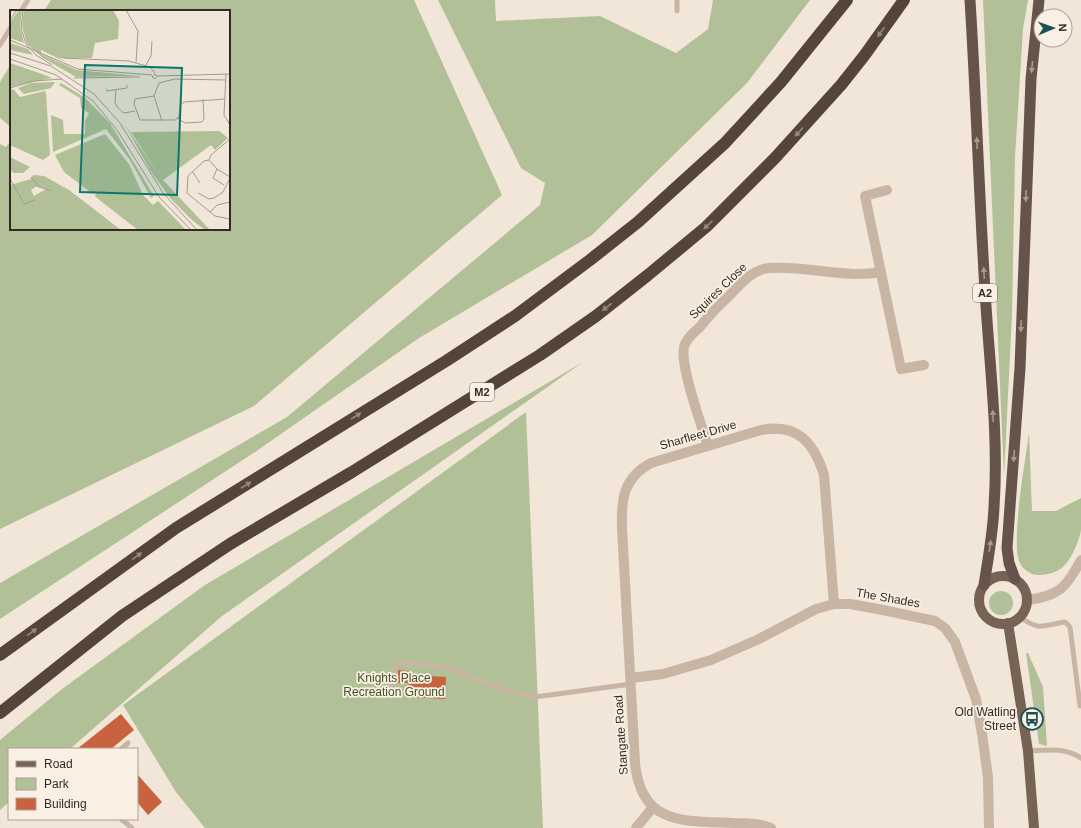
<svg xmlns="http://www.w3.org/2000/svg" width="1081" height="828" font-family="Arial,sans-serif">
<rect width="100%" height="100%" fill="#f1e6d7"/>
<g fill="#b2c097">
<path d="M51,0H414L502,195L254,406L0,529V144L6,147L11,140V229H229V11H44Z"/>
<path d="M438,0H495L496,21L600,16L676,53L708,29L713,0H810L747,83L592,235L419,338L255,452L0,619V583L287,417L540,205L545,183L521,168Z"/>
<path d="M983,0H1028L1023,29L1015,157L1012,315L1004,476Z"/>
<path d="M11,64V127L0,118V82Z"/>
<path d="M583,362L222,616L70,749H9V802L0,810V740L62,689L205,585Z"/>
<path d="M526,412L543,828H205L176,792L123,705Z"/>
<path d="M1029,433L1032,511H1056L1081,498C1081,508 1081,519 1081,529C1080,540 1071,560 1063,567C1057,572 1047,575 1040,575C1033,576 1023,570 1020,563C1010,544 1026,458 1029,433Z"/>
<circle cx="1001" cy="603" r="12"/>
<path d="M1026,653H1028L1043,687L1047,746L1039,744Z"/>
</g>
<g fill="#c9623e">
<path d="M398,670L409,671L408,683H398Z"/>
<path d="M409,675L446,677L445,699L408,697Z"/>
<path d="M121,714L134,730L111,749H77Z"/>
<path d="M137,774L162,802L148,815L137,802Z"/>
</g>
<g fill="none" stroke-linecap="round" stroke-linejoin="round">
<g stroke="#c9b5a3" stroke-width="5">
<path d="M677,0V11"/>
<path d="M21,11L28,0"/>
<path d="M0,45L11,27"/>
<path d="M1020,617C1041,632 1042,625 1065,622L1070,627L1080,706"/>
<path d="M392,697L393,669L397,664L400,663L427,665L452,669L507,691L535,697L631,684"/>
<path d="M121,749L128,743"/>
<path d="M1028,751C1046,750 1065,747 1081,758"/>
<path d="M121,819L132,828"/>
</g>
<g stroke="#c9b5a3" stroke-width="10">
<path d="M887,190L865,196L901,369L924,365"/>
<path d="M708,446C702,426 677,360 685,344C688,338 694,332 699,328C708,317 718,306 728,297C739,286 752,269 769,268C807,265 844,279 881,272"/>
<path d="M631,678L663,674L711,660L759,639L816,609L834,604H850L878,609L935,621L945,628L955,642L976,699L982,734L988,777L989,828"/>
<path d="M636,828L653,807"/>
<path d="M771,828C759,823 747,823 734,823C685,821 641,826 635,763L622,528C621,500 623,478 651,463L761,430C798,423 814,443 824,475L834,604"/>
</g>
<path stroke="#c9b5a3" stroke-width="10" d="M1027,600C1059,596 1066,588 1081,560"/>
<g stroke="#776256" stroke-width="10">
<circle cx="1003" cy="600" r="24"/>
<path d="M1008,623L1028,751L1034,828"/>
</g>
<g stroke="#665349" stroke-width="11">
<path d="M970,0C976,96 979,193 985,290C989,362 999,434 994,507C993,533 988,559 984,585"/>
<path d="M1015,579L1009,563L1007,548L1020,368L1031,79L1039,0"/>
</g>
<g stroke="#55443c" stroke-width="12">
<path d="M0,655L176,528L446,361L515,316L590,260L638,222L725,143L781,82L847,0"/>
<path d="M0,713L122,616L230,544L352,472L540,355L596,316L648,275L706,227L775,158L841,85L864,56L904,0"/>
</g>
</g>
<defs><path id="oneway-solid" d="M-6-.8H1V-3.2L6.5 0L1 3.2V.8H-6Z"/></defs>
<g fill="#97897f">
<use href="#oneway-solid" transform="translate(881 32) rotate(126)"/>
<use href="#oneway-solid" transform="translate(799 132) rotate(132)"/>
<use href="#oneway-solid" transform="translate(708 225) rotate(137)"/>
<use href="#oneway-solid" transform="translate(607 307) rotate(143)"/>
<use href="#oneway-solid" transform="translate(356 416) rotate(-32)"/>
<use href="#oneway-solid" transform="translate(246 485) rotate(-32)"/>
<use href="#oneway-solid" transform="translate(137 556) rotate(-36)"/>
<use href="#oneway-solid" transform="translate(32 632) rotate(-36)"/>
</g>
<g fill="#a89a8e">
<use href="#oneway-solid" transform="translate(1032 67) rotate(95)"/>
<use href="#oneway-solid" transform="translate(977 143) rotate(-92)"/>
<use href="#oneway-solid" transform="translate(1026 196) rotate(92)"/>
<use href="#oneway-solid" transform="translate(984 273) rotate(-93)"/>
<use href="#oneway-solid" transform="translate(1021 326) rotate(92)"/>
<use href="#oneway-solid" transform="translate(993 416) rotate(-92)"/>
<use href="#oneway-solid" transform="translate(1014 456) rotate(94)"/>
<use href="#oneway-solid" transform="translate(990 546) rotate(-81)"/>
</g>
<defs>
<g id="bus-ring" transform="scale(1.15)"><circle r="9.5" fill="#f9f0e3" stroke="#1a5156" stroke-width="1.5"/><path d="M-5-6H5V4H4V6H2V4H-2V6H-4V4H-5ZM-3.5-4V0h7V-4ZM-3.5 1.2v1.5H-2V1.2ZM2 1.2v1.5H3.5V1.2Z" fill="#1a5156"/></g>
</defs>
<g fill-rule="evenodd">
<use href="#bus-ring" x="1032" y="719"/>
</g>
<g text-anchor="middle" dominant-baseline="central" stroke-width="3.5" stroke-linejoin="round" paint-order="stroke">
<g fill="#f9f0e3" stroke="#6f655e" stroke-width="1">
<rect x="973" y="284" width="24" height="18" rx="3"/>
<rect x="470" y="383" width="24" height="18" rx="3"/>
</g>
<g font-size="11" font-weight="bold" fill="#342a25">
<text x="985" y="293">A2</text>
<text x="482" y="392">M2</text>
</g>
<g font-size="12" fill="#342a25" stroke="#f9f0e3">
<text transform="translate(718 291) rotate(-44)">Squires Close</text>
<text transform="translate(698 435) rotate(-16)">Sharfleet Drive</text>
<text transform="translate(888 598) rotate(10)">The Shades</text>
<text transform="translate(621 735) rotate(-94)">Stangate Road</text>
</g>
<g font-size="12" fill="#435329" stroke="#f9f0e3">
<text x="394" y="678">Knights Place<tspan x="394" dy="14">Recreation Ground</tspan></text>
</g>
<g font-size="12" fill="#342a25" stroke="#f9f0e3" text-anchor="end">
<text x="1016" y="712">Old Watling<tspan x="1016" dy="14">Street</tspan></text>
</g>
</g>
<g transform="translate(10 10)">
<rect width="220" height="220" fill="#f1e6d7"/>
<path d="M9,0H12L10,17L14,33L0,28V12ZM14,0H103L109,11L108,29L85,33L82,48H50L56,52L31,40V44L67,60L130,66L66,67L33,48L17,34L12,16ZM0,33L18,39L23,45L0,40ZM0,53L32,64L42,68L0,77ZM45,72L41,78L14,84L8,78L21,73ZM51,73L74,87L100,113L144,186L141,188L120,150L96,119L43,142L41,105L53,110L54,124H75V111L79,103L71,98L70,88L49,75ZM3,79L10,87L35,81L36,84L40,145L33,150L0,135V80ZM115,115L150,167L121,122L209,121L218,128L205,140L201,135L153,170L200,220H195L182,210L160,188L140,160ZM95,124L119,154L133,185L143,195L148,191L176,220H128L92,192L85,186L87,181L83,184L54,162L45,145ZM0,147L20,157L13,163H4L0,160ZM23,165L34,166L59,180L111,220H0V175L21,169ZM25,177H31L36,179L24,186L21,180Z" fill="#b2c097" fill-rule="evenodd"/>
<path fill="none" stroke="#a59b90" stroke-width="1" d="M13,0L11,18L16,34L26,45L42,55M116,0L128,21L126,52M0,10L7,0M0,30L68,59L142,65M0,43L41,56L84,84L110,113L153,183L187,220M53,48L119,51L140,57L145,63M0,49L46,65L83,91L107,120L149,187L181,220M136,55L141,46L142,31M216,64L214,105L220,115M147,66L145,69L142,67L145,64L147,66L220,64M64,68L130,67M0,78L24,71L52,69M96,79L97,81L117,78V75M106,80L105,93L108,98L114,103L125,101M144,86L125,89L124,94L130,110H165L169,107L170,95L174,92L215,89M167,108L175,113L192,112L194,109L193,89M152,111L144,86L149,73L165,69L216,70M199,150L194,151L178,166L177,183L205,206L220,209M199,150L201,145L220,129M199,150L207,159L220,167M207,159L203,168L214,175M182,161L190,173M21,167L29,177L42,181M1,170L14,194L25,190M188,183L199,189L204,188L213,182L220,168M200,202L207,195L220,192"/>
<path fill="#0f766e" fill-opacity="0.15" stroke="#0f766e" stroke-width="2" d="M75,55L172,58L167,185L70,182Z"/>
<rect width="220" height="220" fill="none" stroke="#342a25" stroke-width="2"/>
</g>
<rect x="8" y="748" width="130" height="72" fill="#f9f0e3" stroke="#aaa197"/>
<rect x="16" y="761" width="20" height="6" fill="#776256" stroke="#aaa197"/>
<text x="44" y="768" font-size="12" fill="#342a25">Road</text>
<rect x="16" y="778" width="20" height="12" fill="#b2c097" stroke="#aaa197"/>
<text x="44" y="788" font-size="12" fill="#342a25">Park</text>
<rect x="16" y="798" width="20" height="12" fill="#c9623e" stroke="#aaa197"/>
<text x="44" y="808" font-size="12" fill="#342a25">Building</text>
<g transform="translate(1053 28) rotate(88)"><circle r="19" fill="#f9f0e3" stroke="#aaa197"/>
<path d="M0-3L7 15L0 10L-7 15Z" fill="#1a5156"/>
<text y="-6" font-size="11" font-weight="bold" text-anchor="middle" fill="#342a25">N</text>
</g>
</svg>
